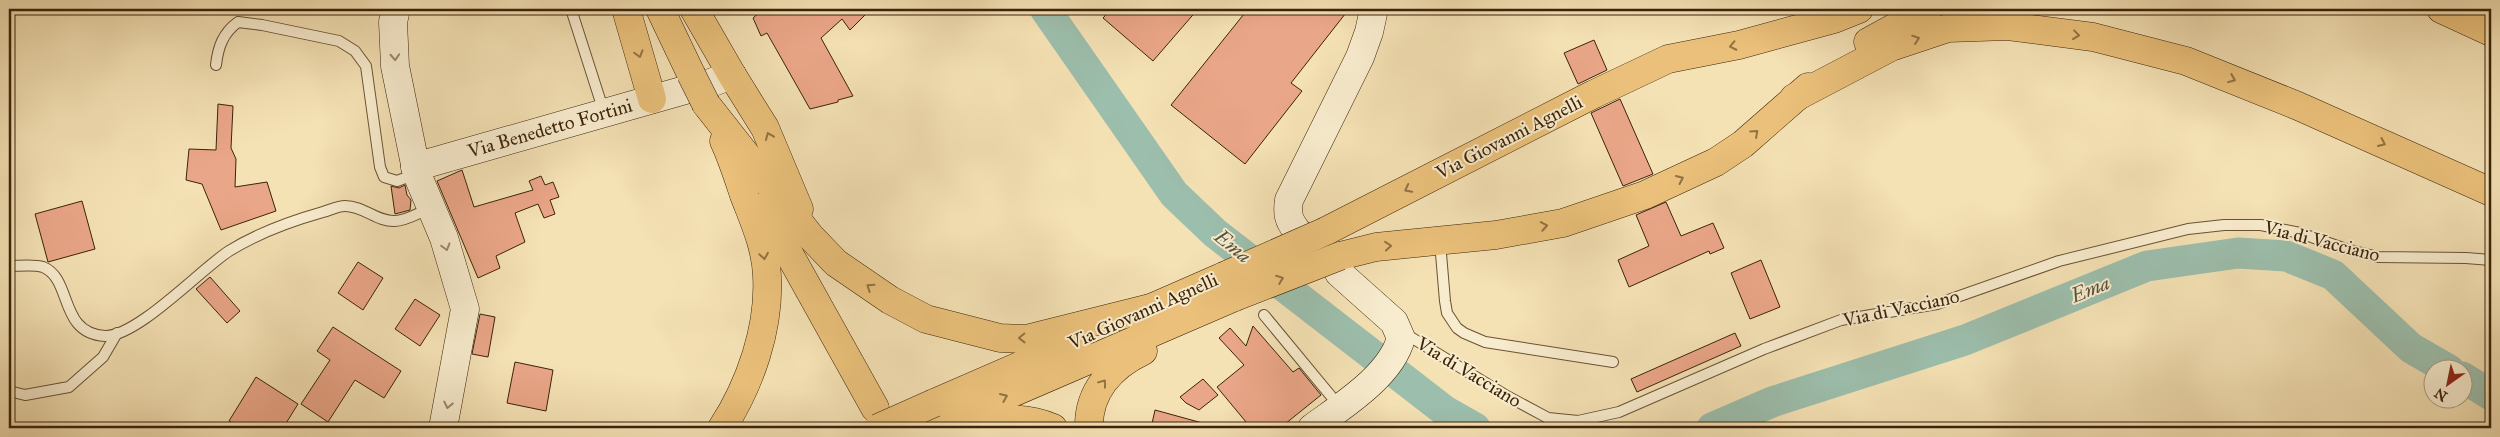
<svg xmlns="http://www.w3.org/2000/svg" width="2500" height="437" font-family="'IM FELL Great Primer',serif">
<rect width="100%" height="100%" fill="#f4e1b4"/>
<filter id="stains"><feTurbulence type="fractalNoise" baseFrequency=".004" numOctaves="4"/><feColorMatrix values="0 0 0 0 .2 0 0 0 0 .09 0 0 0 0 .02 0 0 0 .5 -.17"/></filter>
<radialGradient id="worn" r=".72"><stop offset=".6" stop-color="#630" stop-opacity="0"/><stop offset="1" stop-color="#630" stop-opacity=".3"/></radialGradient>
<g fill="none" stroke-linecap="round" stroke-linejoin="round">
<g stroke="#9cbeac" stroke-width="31">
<path d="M1045,9L1174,194L1215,233L1445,411L1475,428"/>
<path d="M2462,377L2491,395"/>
<path d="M1712,428L1772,402L1965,340L2147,266L2238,253L2286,256L2333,275L2411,348L2449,370"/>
</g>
</g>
<g fill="#eaa688" stroke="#3b230a">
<path d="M763,9H871L850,30L842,19L821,38L853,96L838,100V102L810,109L767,33L761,36L753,18Z"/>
<path d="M1111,9H1198L1153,61L1103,18Z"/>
<path d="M1248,9H1349L1291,83L1302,91L1245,164L1171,105Z"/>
<path d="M1594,40L1607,70L1578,84L1564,53Z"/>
<path d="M1620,99L1653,174L1623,186L1591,113Z"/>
<path d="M218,104L233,106L231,148L236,159L235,187L267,182L276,211L221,230L202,184L186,180L189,149L216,150Z"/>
<path d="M462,170L474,207L533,190L529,181L541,176L545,185L553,182L559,197L550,200L555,214L544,218L538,204L515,213L525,242L496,256L500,268L478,278L437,181Z"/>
<path d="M405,185L407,195L411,200L410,210L395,214L391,186L399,188Z"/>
<path d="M82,201L95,249L48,262L35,214Z"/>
<path d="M1666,202L1681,236L1713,223L1724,248L1710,254L1709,251L1629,287L1618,260L1649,246L1636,215Z"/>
<path d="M1761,260L1780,307L1750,319L1731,273Z"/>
<path d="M358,262L383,278L363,310L338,293Z"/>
<path d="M210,277L240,311L227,323L196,289Z"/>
<path d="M415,299L440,315L420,346L395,329Z"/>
<path d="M480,314L495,317L488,357L472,354Z"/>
<path d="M1253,326L1293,372L1299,368L1321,395L1280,428H1251L1217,387L1244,365L1219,338L1230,328L1246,346Z"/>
<path d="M333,327L401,371L384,398L355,380L328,422L301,404L330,360L317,351Z"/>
<path d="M1735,333L1741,346L1637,392L1631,379Z"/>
<path d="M515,362L553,370L546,411L507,403Z"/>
<path d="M256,377L298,404L283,428H241L229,421Z"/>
<path d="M1203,379L1218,395L1199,410L1186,403L1180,397Z"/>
<path d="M1155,410L1206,424L1205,428H1151Z"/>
</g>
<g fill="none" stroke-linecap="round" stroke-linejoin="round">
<g stroke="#695234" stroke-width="12">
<g id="lane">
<path d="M571,9L604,112"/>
<path d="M216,65C218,47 223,33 238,22L262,25L339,41L355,51L366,66L380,167L384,177L397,181L416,174"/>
<path d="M1440,242L1445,301L1447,313L1457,328L1464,333L1485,342L1613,362"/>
<path d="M9,266C18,266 34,264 43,267C73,279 58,333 105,336C137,337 201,269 229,251C258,233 291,221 323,212C330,210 338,206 345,206C364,206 377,222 395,221C406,221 420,212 431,208"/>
<path d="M1264,315L1340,407"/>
<path d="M1404,333L1507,396L1548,418L1578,421L1619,412L1764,349L1841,320L1937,304L2059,261L2188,229L2224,225H2261L2300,233L2346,249L2378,257L2466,258L2491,260"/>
<path d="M9,391L25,395L69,387L103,357L117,333"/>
</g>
</g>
<g stroke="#3b230a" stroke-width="29">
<g id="secondary">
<path d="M396,9L393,22L395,66L417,174L444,238L465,309L443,428"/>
<path d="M713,82L732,75"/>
<path d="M415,167L685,90"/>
<path d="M1297,231C1288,220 1287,213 1289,200L1360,57L1369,32L1374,9"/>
<path d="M1312,428C1342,406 1391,376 1401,338L1394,322L1339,273"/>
</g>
</g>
<g stroke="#3b230a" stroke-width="29">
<g id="primary">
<path d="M626,9L652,99"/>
<path d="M694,9L732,75"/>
</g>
</g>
<g stroke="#3b230a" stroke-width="29">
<g id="highway">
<path d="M660,9L691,74"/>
<path d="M2441,9L2491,32"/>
<path d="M1868,42L1928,9"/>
<path d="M732,75L765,128L799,209"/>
<path d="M1794,98L1891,47L1948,28L2008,26L2093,37L2186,61L2298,106L2491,192"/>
<path d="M706,104L810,236L836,263L890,300L926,319L1000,338L1026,339L1154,307"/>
<path d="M763,207L875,408"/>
<path d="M1326,231L1594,94L1668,59L1739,45L1834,19L1859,9"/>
<path d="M1340,256L1376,247L1496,235L1563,223L1645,195L1716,162L1743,144L1808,87"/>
<path d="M1137,314L1224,276"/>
<path d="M934,403L1077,341"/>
<path d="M722,428C750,385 770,328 767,276C766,247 754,221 744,195C738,177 732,158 724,141"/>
<path d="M931,428L1235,297"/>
<path d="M963,428C991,418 1025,415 1053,428"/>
<path d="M1089,428C1088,392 1111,366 1143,351"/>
</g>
</g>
<use href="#lane" stroke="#f8ecce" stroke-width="10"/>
<use href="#secondary" stroke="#f8ecce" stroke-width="28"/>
<use href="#primary" stroke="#eac07a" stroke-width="28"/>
<use href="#highway" stroke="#eac07a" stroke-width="28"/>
<g stroke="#3b230a" stroke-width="29" stroke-linecap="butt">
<g id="highway-bridge">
<path d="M691,74L706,104"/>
<path d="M1224,276L1326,231"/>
<path d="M1235,297L1340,256"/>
<path d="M878,428L934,403"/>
</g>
</g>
<use href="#highway-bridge" stroke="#eac07a" stroke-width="28"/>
</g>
<defs><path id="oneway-chevron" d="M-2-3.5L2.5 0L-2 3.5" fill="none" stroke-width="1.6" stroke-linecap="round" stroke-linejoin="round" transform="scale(1.25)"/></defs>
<g stroke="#927242">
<use href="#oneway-chevron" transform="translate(2076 35) rotate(7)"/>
<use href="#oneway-chevron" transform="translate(1916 39) rotate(-19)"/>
<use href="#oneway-chevron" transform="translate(1733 46) rotate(168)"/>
<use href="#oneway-chevron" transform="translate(639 54) rotate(74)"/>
<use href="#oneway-chevron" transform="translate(2232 79) rotate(22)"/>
<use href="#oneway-chevron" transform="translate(1755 133) rotate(-42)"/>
<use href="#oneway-chevron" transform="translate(769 136) rotate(-112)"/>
<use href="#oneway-chevron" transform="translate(2382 143) rotate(24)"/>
<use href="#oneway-chevron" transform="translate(1680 179) rotate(-25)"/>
<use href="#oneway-chevron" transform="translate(1408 189) rotate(153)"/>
<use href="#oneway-chevron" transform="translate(1544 226) rotate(-10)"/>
<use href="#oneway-chevron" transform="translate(1388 246) rotate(-5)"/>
<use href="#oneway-chevron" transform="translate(764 256) rotate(81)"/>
<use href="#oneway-chevron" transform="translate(1280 279) rotate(-21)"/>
<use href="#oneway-chevron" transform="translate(870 287) rotate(-146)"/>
<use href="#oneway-chevron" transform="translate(1022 338) rotate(179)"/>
<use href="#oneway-chevron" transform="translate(1103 383) rotate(-53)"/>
<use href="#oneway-chevron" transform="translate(1004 397) rotate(-23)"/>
</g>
<g stroke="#9a886c">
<use href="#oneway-chevron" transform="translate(395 57) rotate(87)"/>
<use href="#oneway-chevron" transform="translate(446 247) rotate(74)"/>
<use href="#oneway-chevron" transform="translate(448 405) rotate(102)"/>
</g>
<g text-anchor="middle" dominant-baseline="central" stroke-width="4" stroke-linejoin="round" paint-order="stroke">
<g font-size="19" fill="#3b230a" stroke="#f8ecce">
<text transform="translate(550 128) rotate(-16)">Via Benedetto Fortini</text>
<text transform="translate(1509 137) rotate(-27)">Via Giovanni Agnelli</text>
<text transform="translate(2322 241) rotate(14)">Via di Vacciano</text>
<text transform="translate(1901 308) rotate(-12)">Via di Vacciano</text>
<text transform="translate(1143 311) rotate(-24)">Via Giovanni Agnelli</text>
<text transform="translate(1469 372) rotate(31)">Via di Vacciano</text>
</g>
<g font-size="20" font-style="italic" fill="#58523b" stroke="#f8ecce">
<text transform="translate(1233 246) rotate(39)">Ema</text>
<text transform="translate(2090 289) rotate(-22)">Ema</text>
</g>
</g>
<rect width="2500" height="437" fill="none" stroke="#f4e1b4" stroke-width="30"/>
<rect x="10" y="10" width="2480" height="417" fill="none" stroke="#3b230a" stroke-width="2.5"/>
<rect x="15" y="15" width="2470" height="407" fill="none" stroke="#3b230a"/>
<g transform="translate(2448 384) rotate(213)"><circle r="24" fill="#f8ecce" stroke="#ac9c80"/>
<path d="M0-4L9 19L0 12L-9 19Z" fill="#8f2418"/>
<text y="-8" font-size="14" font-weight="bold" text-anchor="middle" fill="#3b230a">N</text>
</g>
<rect width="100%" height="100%" filter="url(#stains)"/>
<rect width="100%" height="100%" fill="url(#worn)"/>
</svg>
